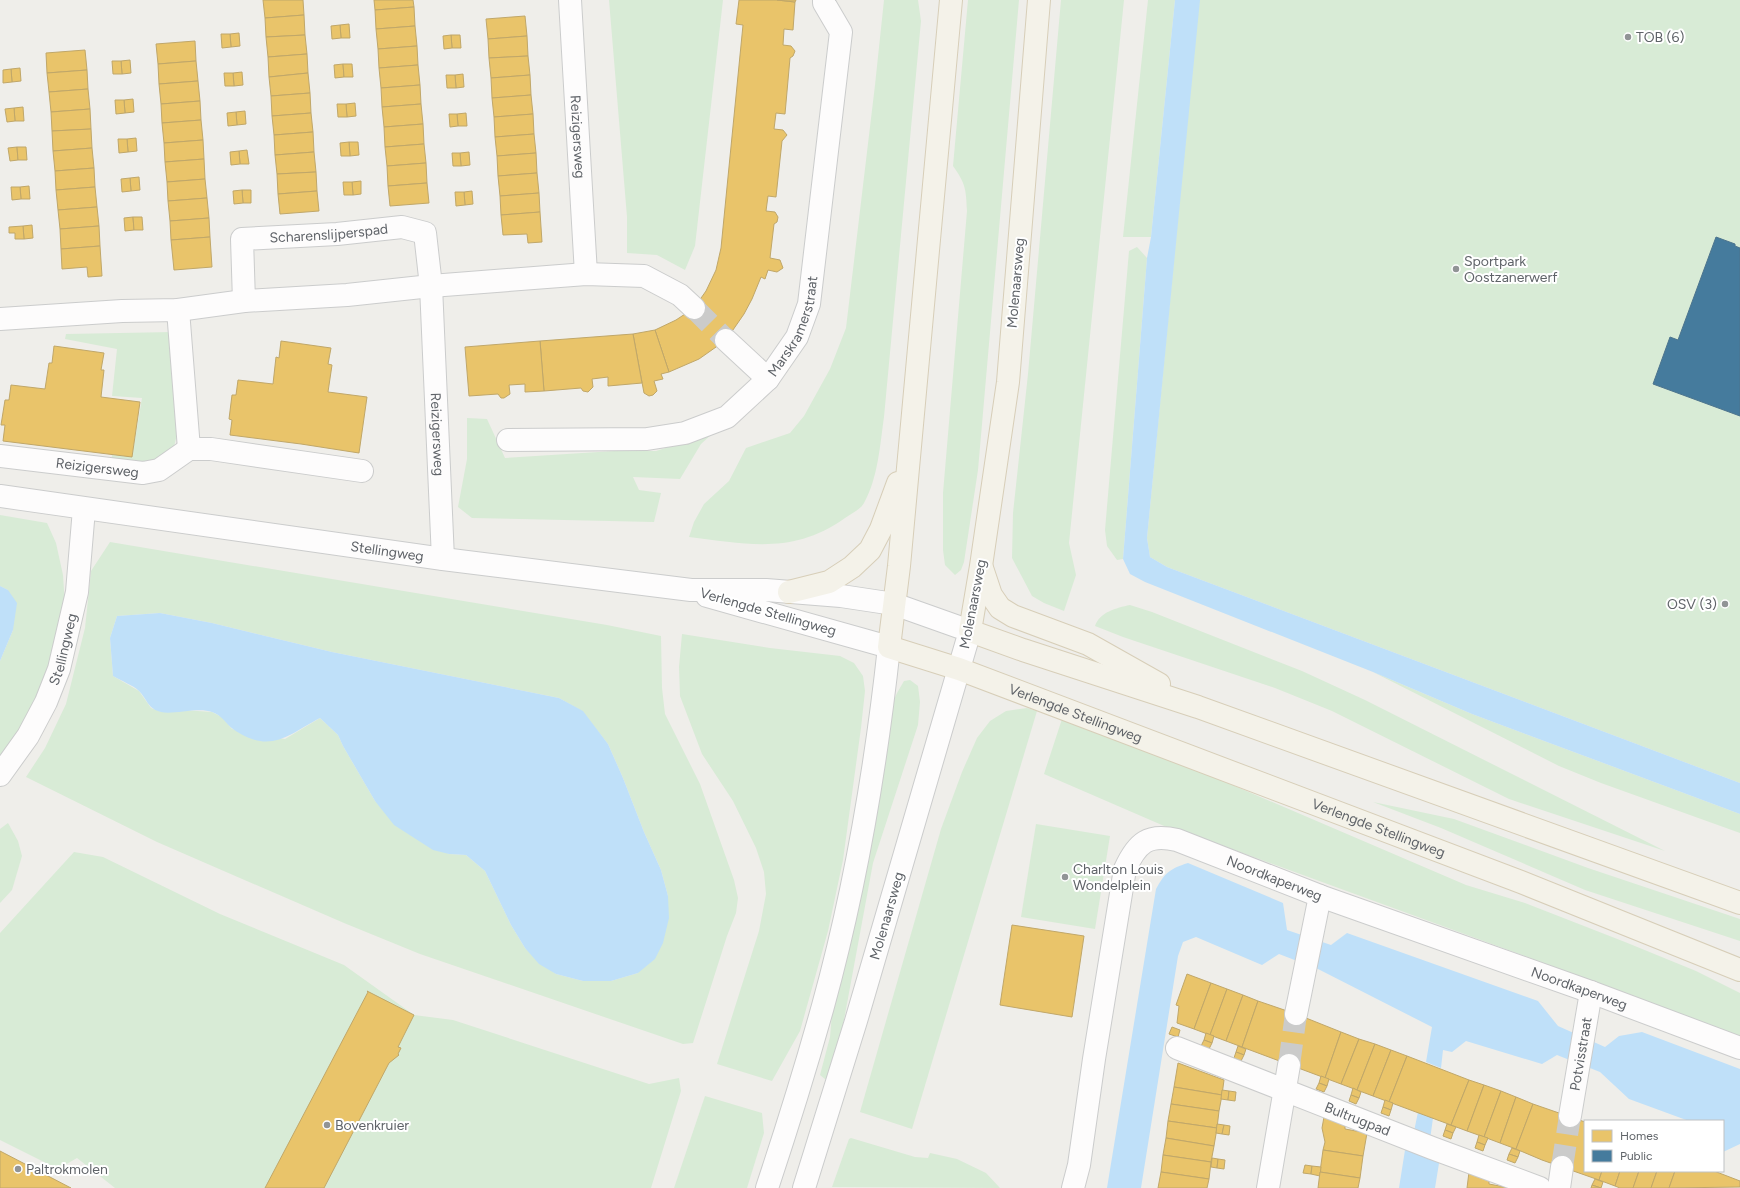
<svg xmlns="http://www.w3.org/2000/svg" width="1740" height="1188" font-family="Figtree,sans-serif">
<rect width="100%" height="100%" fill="#efeeea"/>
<g fill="#d8ebd6" fill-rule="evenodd">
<path d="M609,0H723L695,246L685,270L657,255L627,253V217Z"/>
<path d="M884,0H918L921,21L884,417C880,445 878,478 864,503C861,509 851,514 845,518C793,555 748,544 689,537L694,522L704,504L729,481L746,448L790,433L804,416L830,369L846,328L875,85Z"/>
<path d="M968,0H1019L978,470L964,562L961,570L955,575L945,565L943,550V493L967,211C966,190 966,184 953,166Z"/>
<path d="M1061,0H1124L1069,543L1076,575L1064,611L1044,603L1032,596L1012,558L1013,513L1028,374Z"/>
<path d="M1148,0H1175L1151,237H1123Z"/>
<path d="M1199,0H1740V783L1167,567L1150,557L1147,538Z"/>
<path d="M1137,247L1147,258L1123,559L1117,560L1107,546L1105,530L1129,251Z"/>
<path d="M173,332L179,426L173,451L149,466L111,465L112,455L132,457L142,398L112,396L117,349L65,339L66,334Z"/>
<path d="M467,418L487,419L505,458L614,451H656L713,433L701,444L680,479L633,477L639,490L661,493L654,522L472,518L458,507L467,459Z"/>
<path d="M0,515L47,523L56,543L63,575L65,605L43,689L6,758L0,754V661L13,630L8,590L0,586Z"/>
<path d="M110,542L607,625L661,636L662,688L665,714L700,784L734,880L738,898L736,913L727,936L693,1043L683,1044L420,954L344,923L157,842L26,777L45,748L66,704L85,628L91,571ZM160,613L212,623L332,652L559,698L582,711L608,744L623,778L644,832L661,870L668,896L638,973L611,981H583L556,974L525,948L511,925L485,871L466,855L449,854L375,801L343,746L338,735L320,718L285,739L232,729L222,717L212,712L184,710L162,712L151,708L139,691L113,676L110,638L117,616Z"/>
<path d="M1130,605L1152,612L1302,671L1365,700L1665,851L1509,799L1332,711L1275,688L1123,637L1095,626C1100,612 1116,608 1130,605Z"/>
<path d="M682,634L770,648L840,656L854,663L863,676L865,691L861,728L843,860L828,931L800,1031L772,1081L717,1064L759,931L766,894L764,872L756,848L733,801L702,754L680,696L679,667Z"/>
<path d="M1373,672L1472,714L1740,814V833L1601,783L1559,766Z"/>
<path d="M910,680L918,686L920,702L918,725L873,863L839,1047L828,1079H825L820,1075L830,1037L834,989L889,711L897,693L904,681Z"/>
<path d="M1027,708L1037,711L912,1129L860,1112L941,829L962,772L977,738L990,721L1006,711Z"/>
<path d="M1062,719L1111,733L1466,885L1525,903L1625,942L1696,971L1740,993V1037L1579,976L1191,834L1178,832L1044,774Z"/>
<path d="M1373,802L1454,819L1588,868L1740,919V941L1585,890L1441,828Z"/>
<path d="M8,823L18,841L22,856L12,890L0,903V829Z"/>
<path d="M1036,824L1110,836L1095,929L1021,917Z"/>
<path d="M74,852L103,857L220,914L344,965L414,1015L453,1020L649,1084L679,1078L681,1091L651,1188H115L77,1158L58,1169L0,1140V933Z"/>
<path d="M705,1096L762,1113L764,1133L747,1188H674Z"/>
<path d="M851,1138L915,1157L928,1158L930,1153L957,1159L986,1173L1000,1188L832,1187L849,1139Z"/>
</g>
<g fill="#bfe0f9">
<path d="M1175,0H1200L1147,538L1150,557L1167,567L1740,783V814L1472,714L1373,672L1145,582L1130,574L1123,559L1147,258L1151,237Z"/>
<path d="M0,586L8,590L17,603L13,630L0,661Z"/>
<path d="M160,613L212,623L332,652L559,698L583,711L608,744L623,778L644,832L661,870L668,896L669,918L663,943L655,959L638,973L611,981H583L556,974L539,964L525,948L511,925L485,871L466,855L449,854L433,850L394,825L375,801L343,746L338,735L320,718C288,735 270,755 233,729C226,724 222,715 212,712C198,707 173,715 161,712C148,709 147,699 139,691C133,685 121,681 113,676L110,638L117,616Z"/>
<path d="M1188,863L1283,903L1287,930L1331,945L1347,933L1538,1001L1558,1026L1605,1047L1619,1036L1642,1032L1740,1069V1144L1723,1152V1121H1689L1629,1099L1600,1072L1557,1055L1542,1064L1466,1041L1452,1052L1443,1050L1441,1068L1426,1062L1432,1027L1318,969L1279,954L1262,965L1196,937L1183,942L1178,956L1141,1188H1107L1156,889C1165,873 1169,869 1188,863Z"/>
<path d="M1418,1112L1433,1118L1428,1154L1440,1157L1435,1188H1399L1405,1150L1410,1151Z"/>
</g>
<g fill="#e9c46a" stroke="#c0a769">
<path d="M263,0H303L304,15L265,18Z"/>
<path d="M374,0H413L414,7L375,10Z"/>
<path d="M739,0H777L795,2L793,30L784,29L783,45L791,46L795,51L793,56L790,58L785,114L776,113L774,129L783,130L787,135L782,141L776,197L768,196L766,211L775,212L778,217L777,222L774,224L770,258L780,260L783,268L777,272L768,270L765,279L761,277L752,299L744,314L726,340L699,359L669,372L655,330L676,320L694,308L706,291L716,270L721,248L743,25L736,24Z"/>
<path d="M777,0H796L795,2Z"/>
<path d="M414,7L415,26L376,29L375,10Z"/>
<path d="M304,15L305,35L266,37L265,18Z"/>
<path d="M525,16L527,36L488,39L486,19Z"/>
<path d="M349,24L350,38H341L340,25Z"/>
<path d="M340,25L341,38L332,39L331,26Z"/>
<path d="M415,26L417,46L378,49L376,29Z"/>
<path d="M239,33L240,46L231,47L230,34Z"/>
<path d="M221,34H230L231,47L222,48Z"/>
<path d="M305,35L307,54L268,57L266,37Z"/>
<path d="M451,35H460L461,48H452Z"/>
<path d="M451,35L452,48L444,49L443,36Z"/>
<path d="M527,36L528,56L489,58L488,39Z"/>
<path d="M195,41L196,61L158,64L156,44Z"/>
<path d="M417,46L418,65L379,68L378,49Z"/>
<path d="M85,50L87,70L47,73L46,53Z"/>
<path d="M307,54L308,73L269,77L268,57Z"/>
<path d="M528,56L530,75L491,78L489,58Z"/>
<path d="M130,60L131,73L122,74L121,61Z"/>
<path d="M112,61H121L122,74H113Z"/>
<path d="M196,61L198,81L159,84L158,64Z"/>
<path d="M343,64L344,77L335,78L334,65Z"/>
<path d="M343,64H352L353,77H344Z"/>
<path d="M418,65L420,85L381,88L379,68Z"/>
<path d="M20,68L21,81L12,82L11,69Z"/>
<path d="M11,69L12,82L3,83V70Z"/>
<path d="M87,70L88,89L49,92L47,73Z"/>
<path d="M242,72L243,85L234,86L233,73Z"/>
<path d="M224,73H233L234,86H225Z"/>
<path d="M308,73L310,93L271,96L269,77Z"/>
<path d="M463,74L464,87L456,88L455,75Z"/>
<path d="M446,75H455L456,88H447Z"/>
<path d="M530,75L531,95L492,98L491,78Z"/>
<path d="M198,81L200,101L161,104L159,84Z"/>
<path d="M420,85L421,104L382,107L381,88Z"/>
<path d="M88,89L90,109L51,112L49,92Z"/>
<path d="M310,93L311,113L272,116L271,96Z"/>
<path d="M531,95L533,114L494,117L492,98Z"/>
<path d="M133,99L134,112L125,113L124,100Z"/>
<path d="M115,100H124L125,113L116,114Z"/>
<path d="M200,101L201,120L162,123L161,104Z"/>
<path d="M355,103L356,116L347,117L346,104Z"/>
<path d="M337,104H346L347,117H338Z"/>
<path d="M421,104L423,124L384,127L382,107Z"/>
<path d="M23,107L24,121H15L14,108Z"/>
<path d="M14,108L15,121L7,122L5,109Z"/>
<path d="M90,109L91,129L52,131L51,112Z"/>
<path d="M245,111L246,124L237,125L236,112Z"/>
<path d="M236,112L237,125L228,126L227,113Z"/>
<path d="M311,113L313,132L274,135L272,116Z"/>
<path d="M466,113L467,126H458L457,114Z"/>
<path d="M449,114H457L458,126L450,127Z"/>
<path d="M533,114L534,134L495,137L494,117Z"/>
<path d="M201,120L203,140L164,143L162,123Z"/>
<path d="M423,124L424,144L385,147L384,127Z"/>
<path d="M91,129L92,148L53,151L52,131Z"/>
<path d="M313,132L314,152L275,155L274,135Z"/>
<path d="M534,134L536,153L497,156L495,137Z"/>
<path d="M136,138L137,151L128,152L127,139Z"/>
<path d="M118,139H127L128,152L119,153Z"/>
<path d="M203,140L204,159L165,162L164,143Z"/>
<path d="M349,142H358L359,155L350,156Z"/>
<path d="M349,142L350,156H341L340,143Z"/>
<path d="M424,144L426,163L387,166L385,147Z"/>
<path d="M17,147L18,160L10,161L8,148Z"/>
<path d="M17,147H26L27,160H18Z"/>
<path d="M92,148L94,168L55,171L53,151Z"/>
<path d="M247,150L249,164H240L239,151Z"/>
<path d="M239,151L240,164L231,165L230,152Z"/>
<path d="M314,152L316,172L277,174L275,155Z"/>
<path d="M469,152L470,165L461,166L460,153Z"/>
<path d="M452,153H460L461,166H453Z"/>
<path d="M536,153L537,173L498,176L497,156Z"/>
<path d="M204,159L205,179L167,182L165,162Z"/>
<path d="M426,163L427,183L388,186L387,166Z"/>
<path d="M94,168L95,187L56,190L55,171Z"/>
<path d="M316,172L317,191L278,194L277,174Z"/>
<path d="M537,173L539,193L500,196L498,176Z"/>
<path d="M139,177L140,190L131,191L130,178Z"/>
<path d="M130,178L131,191L122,192L121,179Z"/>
<path d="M205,179L207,198L168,201L167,182Z"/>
<path d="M361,181V194L353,195L352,182Z"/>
<path d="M343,182H352L353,195H344Z"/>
<path d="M427,183L429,203L390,206L388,186Z"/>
<path d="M29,186L30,199H21L20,187Z"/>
<path d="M11,187H20L21,199L12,200Z"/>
<path d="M95,187L97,207L58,210L56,190Z"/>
<path d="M242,190H251V203H243Z"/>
<path d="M242,190L243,203L234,204L233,191Z"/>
<path d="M317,191L319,211L280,214L278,194Z"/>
<path d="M472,191L473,204L465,205L464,192Z"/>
<path d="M455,192H464L465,205L456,206Z"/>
<path d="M539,193L540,212L501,215L500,196Z"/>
<path d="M207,198L209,218L170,221L168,201Z"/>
<path d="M97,207L99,226L60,229L58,210Z"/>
<path d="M540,212L542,242L528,243L527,234L503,235L501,215Z"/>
<path d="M133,217L134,230L125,231L124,218Z"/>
<path d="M133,217H142L143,230H134Z"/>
<path d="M209,218L210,237L171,240L170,221Z"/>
<path d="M32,225L33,238L24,239L23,226Z"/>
<path d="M23,226L24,239H15V233H9V227Z"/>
<path d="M99,226L100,246L61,249L60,229Z"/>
<path d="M210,237L212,267L174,270L171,240Z"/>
<path d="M100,246L102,276L88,277L87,267L62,269L61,249Z"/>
<path d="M655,330L669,372L661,374L663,379L654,381L657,391L653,395L649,396L644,393L633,334Z"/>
<path d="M633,334L642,383L608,386V377L592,379L593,387L588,392L583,391L581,388L544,391L540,341Z"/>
<path d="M281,341L331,348L328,364L332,365L328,392L367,397L359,453L301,444L230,435L232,420L229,419L232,395H236L238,380L273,384L276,357L279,358Z"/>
<path d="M540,341L544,391L525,392V384L509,385L510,394L504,398H501L498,394L469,396L465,347Z"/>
<path d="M54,346L104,353L101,370H104L101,397L140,402L132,457L3,441L5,425H1L5,400H9L11,385L45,389L49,363H52Z"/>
<path d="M1012,925L1084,936L1072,1017L1000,1005Z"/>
<path d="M1187,974L1211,983L1194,1029L1177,1023L1179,1006L1176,1005Z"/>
<path d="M1211,983L1227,989L1210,1035L1194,1029Z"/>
<path d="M1227,989L1243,995L1226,1041L1210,1035Z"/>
<path d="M367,991L414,1015L398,1047L401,1048L398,1054L399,1055L389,1063L324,1188H265L368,992Z"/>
<path d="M1243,995L1258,1001L1242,1047L1226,1041Z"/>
<path d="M1258,1001L1296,1014L1341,1032L1325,1078L1242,1047Z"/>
<path d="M1172,1027L1180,1030L1178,1037L1169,1034Z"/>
<path d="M1341,1032L1359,1039L1341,1084L1325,1078Z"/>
<path d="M1206,1033L1214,1036L1212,1043L1204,1040Z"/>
<path d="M1359,1039L1375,1044L1357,1090L1341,1084Z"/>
<path d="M1204,1040L1212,1043L1209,1049L1201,1046Z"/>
<path d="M1375,1044L1391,1050L1373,1096L1357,1090Z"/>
<path d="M1238,1046L1246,1049L1244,1055L1236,1052Z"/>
<path d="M1391,1050L1407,1056L1389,1102L1373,1096Z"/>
<path d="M1236,1052L1244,1055L1241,1061L1234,1058Z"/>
<path d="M1407,1056L1469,1080L1451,1125L1389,1102Z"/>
<path d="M1178,1063L1224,1080L1222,1095L1174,1087Z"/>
<path d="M1321,1076L1329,1079L1327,1086L1319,1083Z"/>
<path d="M1469,1080L1484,1085L1467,1131L1451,1125Z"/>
<path d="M1319,1083L1327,1086L1324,1092L1316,1089Z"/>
<path d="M1484,1085L1501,1091L1484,1137L1467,1131Z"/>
<path d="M1174,1087L1222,1095L1219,1111L1171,1104Z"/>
<path d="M1353,1088L1361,1092L1359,1098L1351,1095Z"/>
<path d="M1222,1090L1229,1091L1228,1100L1221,1099Z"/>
<path d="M1229,1091L1236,1092L1235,1101L1228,1100Z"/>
<path d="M1501,1091L1516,1097L1500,1143L1484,1137Z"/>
<path d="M1351,1095L1359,1098L1356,1104L1349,1101Z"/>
<path d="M1516,1097L1533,1104L1516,1149L1500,1143Z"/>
<path d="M1385,1100L1393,1103L1391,1110L1383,1107Z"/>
<path d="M1171,1104L1219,1111L1217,1128L1168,1121Z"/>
<path d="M1533,1104L1585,1122V1171H1602L1599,1180L1542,1160L1516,1149Z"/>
<path d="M1383,1107L1391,1110L1389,1116L1381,1113Z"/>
<path d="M1324,1117L1345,1125V1129L1367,1133L1363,1156L1323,1150L1325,1142L1322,1128Z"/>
<path d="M1168,1121L1217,1128L1214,1146L1166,1138Z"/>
<path d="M1217,1124L1224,1125L1222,1134L1216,1133Z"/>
<path d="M1447,1124L1456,1127L1453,1133L1445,1130Z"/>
<path d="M1224,1125L1230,1126L1229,1135L1222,1134Z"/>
<path d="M1445,1130L1453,1133L1451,1139L1443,1136Z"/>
<path d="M1479,1135L1488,1138L1485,1145L1477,1142Z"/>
<path d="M1166,1138L1214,1146L1211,1162L1163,1155Z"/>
<path d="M1477,1142L1485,1145L1483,1151L1475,1148Z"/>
<path d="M1512,1148L1520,1151L1518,1157L1509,1154Z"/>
<path d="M1323,1150L1363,1156L1360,1178L1320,1172Z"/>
<path d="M0,1151L71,1188H0Z"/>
<path d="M1509,1154L1518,1157L1515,1163L1507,1160Z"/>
<path d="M1163,1155L1211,1162L1209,1179L1161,1172Z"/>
<path d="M1212,1158L1218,1159L1217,1168L1211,1167Z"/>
<path d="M1218,1159L1225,1160L1224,1169L1217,1168Z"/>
<path d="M1305,1165L1312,1166L1311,1174L1303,1173Z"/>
<path d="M1312,1166L1321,1167L1320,1176L1311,1174Z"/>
<path d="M1602,1171H1620L1615,1186L1599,1180Z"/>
<path d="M1620,1171H1639L1633,1188H1620L1615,1186Z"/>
<path d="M1639,1171H1657L1651,1188H1633Z"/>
<path d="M1657,1171H1675L1669,1188H1651Z"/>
<path d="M1675,1171H1714L1740,1181V1187L1669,1188Z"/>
<path d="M1161,1172L1209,1179L1207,1188H1158Z"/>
<path d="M1320,1172L1360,1178L1358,1188H1318Z"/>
<path d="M1469,1172L1489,1180V1184L1510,1188H1467Z"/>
<path d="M1595,1179L1603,1182L1601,1188L1592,1185Z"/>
<path d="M1592,1185L1601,1188H1591Z"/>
</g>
<path fill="#457b9d" stroke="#4d748d" d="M1716,237L1735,244V246L1740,248V416L1653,384L1670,337L1678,340Z"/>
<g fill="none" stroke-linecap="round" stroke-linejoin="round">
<g stroke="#cbcbca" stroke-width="22" stroke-dasharray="22 11" stroke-linecap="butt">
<path d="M694,308L726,340"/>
<path d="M1289,1065L1296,1014"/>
<path d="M1562,1167L1570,1116"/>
</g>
<g stroke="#cbcccc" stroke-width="24">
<g id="minor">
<path id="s1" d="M570,0L586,274"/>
<path id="s2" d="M244,301L242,239L337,234L402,227L425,233L431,286L443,559"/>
<path d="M178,310L189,449"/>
<path d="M0,319L122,311L178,310L244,301L347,295L431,286L586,274L644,276L680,295L694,308"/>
<path d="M726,340L768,379"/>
<path id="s3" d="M508,440L647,439L685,433L727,417L768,379L797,337L809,304L841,32L824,3V0"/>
<path id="s4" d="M0,456L143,473L159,470L189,449H211L362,471"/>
<path id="s5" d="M0,496L443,559L691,590H766L841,596L894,604L970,631L856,1021L804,1188"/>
<path d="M707,596L889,647C876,767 855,890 823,1006C806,1067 787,1128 767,1188"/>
<path id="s6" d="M0,775L28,736L46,702L59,669L77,592L84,509"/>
<path d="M1296,1014L1320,896"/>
<path id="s7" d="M1177,1048L1432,1148L1540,1188"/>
<path id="s8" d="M1570,1116L1591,992"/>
<path id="s9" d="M1073,1188L1079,1165L1094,1059L1125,869C1137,843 1148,833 1177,840L1320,896L1591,992L1740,1048"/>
<path d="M1268,1188L1289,1065"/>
<path d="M1559,1188L1562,1167"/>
</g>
</g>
<g stroke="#d7ceb8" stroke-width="24">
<g id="major">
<path id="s10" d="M951,0L899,566L889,647L959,669L1521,882L1740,970"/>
<path d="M1039,0L1008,382L981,566L970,631L1023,650L1198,707L1740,903"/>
<path d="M982,568L991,595L1000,608L1013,616L1088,644L1159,684"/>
<path d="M789,592L829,582L852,567L870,550L881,529L898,483"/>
</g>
</g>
<use href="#minor" stroke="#fdfcfc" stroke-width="22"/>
<use href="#major" stroke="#f4f2e9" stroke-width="22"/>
</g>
<g fill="#919496" stroke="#fff" stroke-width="1.5">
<circle cx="1628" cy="37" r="4"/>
<circle cx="1456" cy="269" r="4"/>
<circle cx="1725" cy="604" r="4"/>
<circle cx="1065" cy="877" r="4"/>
<circle cx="327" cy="1125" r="4"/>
<circle cx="18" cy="1169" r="4"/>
</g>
<g text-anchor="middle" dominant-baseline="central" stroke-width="4" stroke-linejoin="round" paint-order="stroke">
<g font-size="14" fill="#5f6368" stroke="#fff" text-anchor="start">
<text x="1636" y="37">TOB (6)</text>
<text x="1464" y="261">Sportpark<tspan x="1464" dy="16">Oostzanerwerf</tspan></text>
<text x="1717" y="604" text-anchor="end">OSV (3)</text>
<text x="1073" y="869">Charlton Louis<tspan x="1073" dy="16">Wondelplein</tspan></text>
<text x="335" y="1125">Bovenkruier</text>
<text x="26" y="1169">Paltrokmolen</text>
</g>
<g font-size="14" fill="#5f6368" stroke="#fff">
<text stroke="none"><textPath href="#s1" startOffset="137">Reizigersweg</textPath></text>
<text stroke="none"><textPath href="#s2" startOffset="149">Scharenslijperspad</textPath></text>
<text transform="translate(1016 283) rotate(-85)">Molenaarsweg</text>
<text stroke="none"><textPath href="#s3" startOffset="338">Marskramerstraat</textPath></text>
<text stroke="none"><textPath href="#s2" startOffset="448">Reizigersweg</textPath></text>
<text stroke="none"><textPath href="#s4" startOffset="98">Reizigersweg</textPath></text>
<text stroke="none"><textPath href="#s5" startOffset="391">Stellingweg</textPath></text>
<text transform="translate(973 604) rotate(-79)">Molenaarsweg</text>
<text transform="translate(768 612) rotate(16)">Verlengde Stellingweg</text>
<text stroke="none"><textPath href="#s6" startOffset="142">Stellingweg</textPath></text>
<text stroke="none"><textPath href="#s10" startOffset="848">Verlengde Stellingweg</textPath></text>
<text stroke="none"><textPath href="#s10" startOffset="1172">Verlengde Stellingweg</textPath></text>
<text stroke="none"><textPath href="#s9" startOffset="495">Noordkaperweg</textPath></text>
<text transform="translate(887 916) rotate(-74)">Molenaarsweg</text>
<text stroke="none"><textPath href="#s9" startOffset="819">Noordkaperweg</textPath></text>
<text stroke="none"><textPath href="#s8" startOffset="63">Potvisstraat</textPath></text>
<text stroke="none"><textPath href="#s7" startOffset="194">Bultrugpad</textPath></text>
</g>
</g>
<rect x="1584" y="1120" width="140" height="52" fill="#ffffff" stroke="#bfc1c3"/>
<rect x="1592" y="1130" width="20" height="12" fill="#e9c46a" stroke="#bfc1c3"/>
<text x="1620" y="1140" font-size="12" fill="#5f6368">Homes</text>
<rect x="1592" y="1150" width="20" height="12" fill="#457b9d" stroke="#bfc1c3"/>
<text x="1620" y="1160" font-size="12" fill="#5f6368">Public</text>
</svg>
